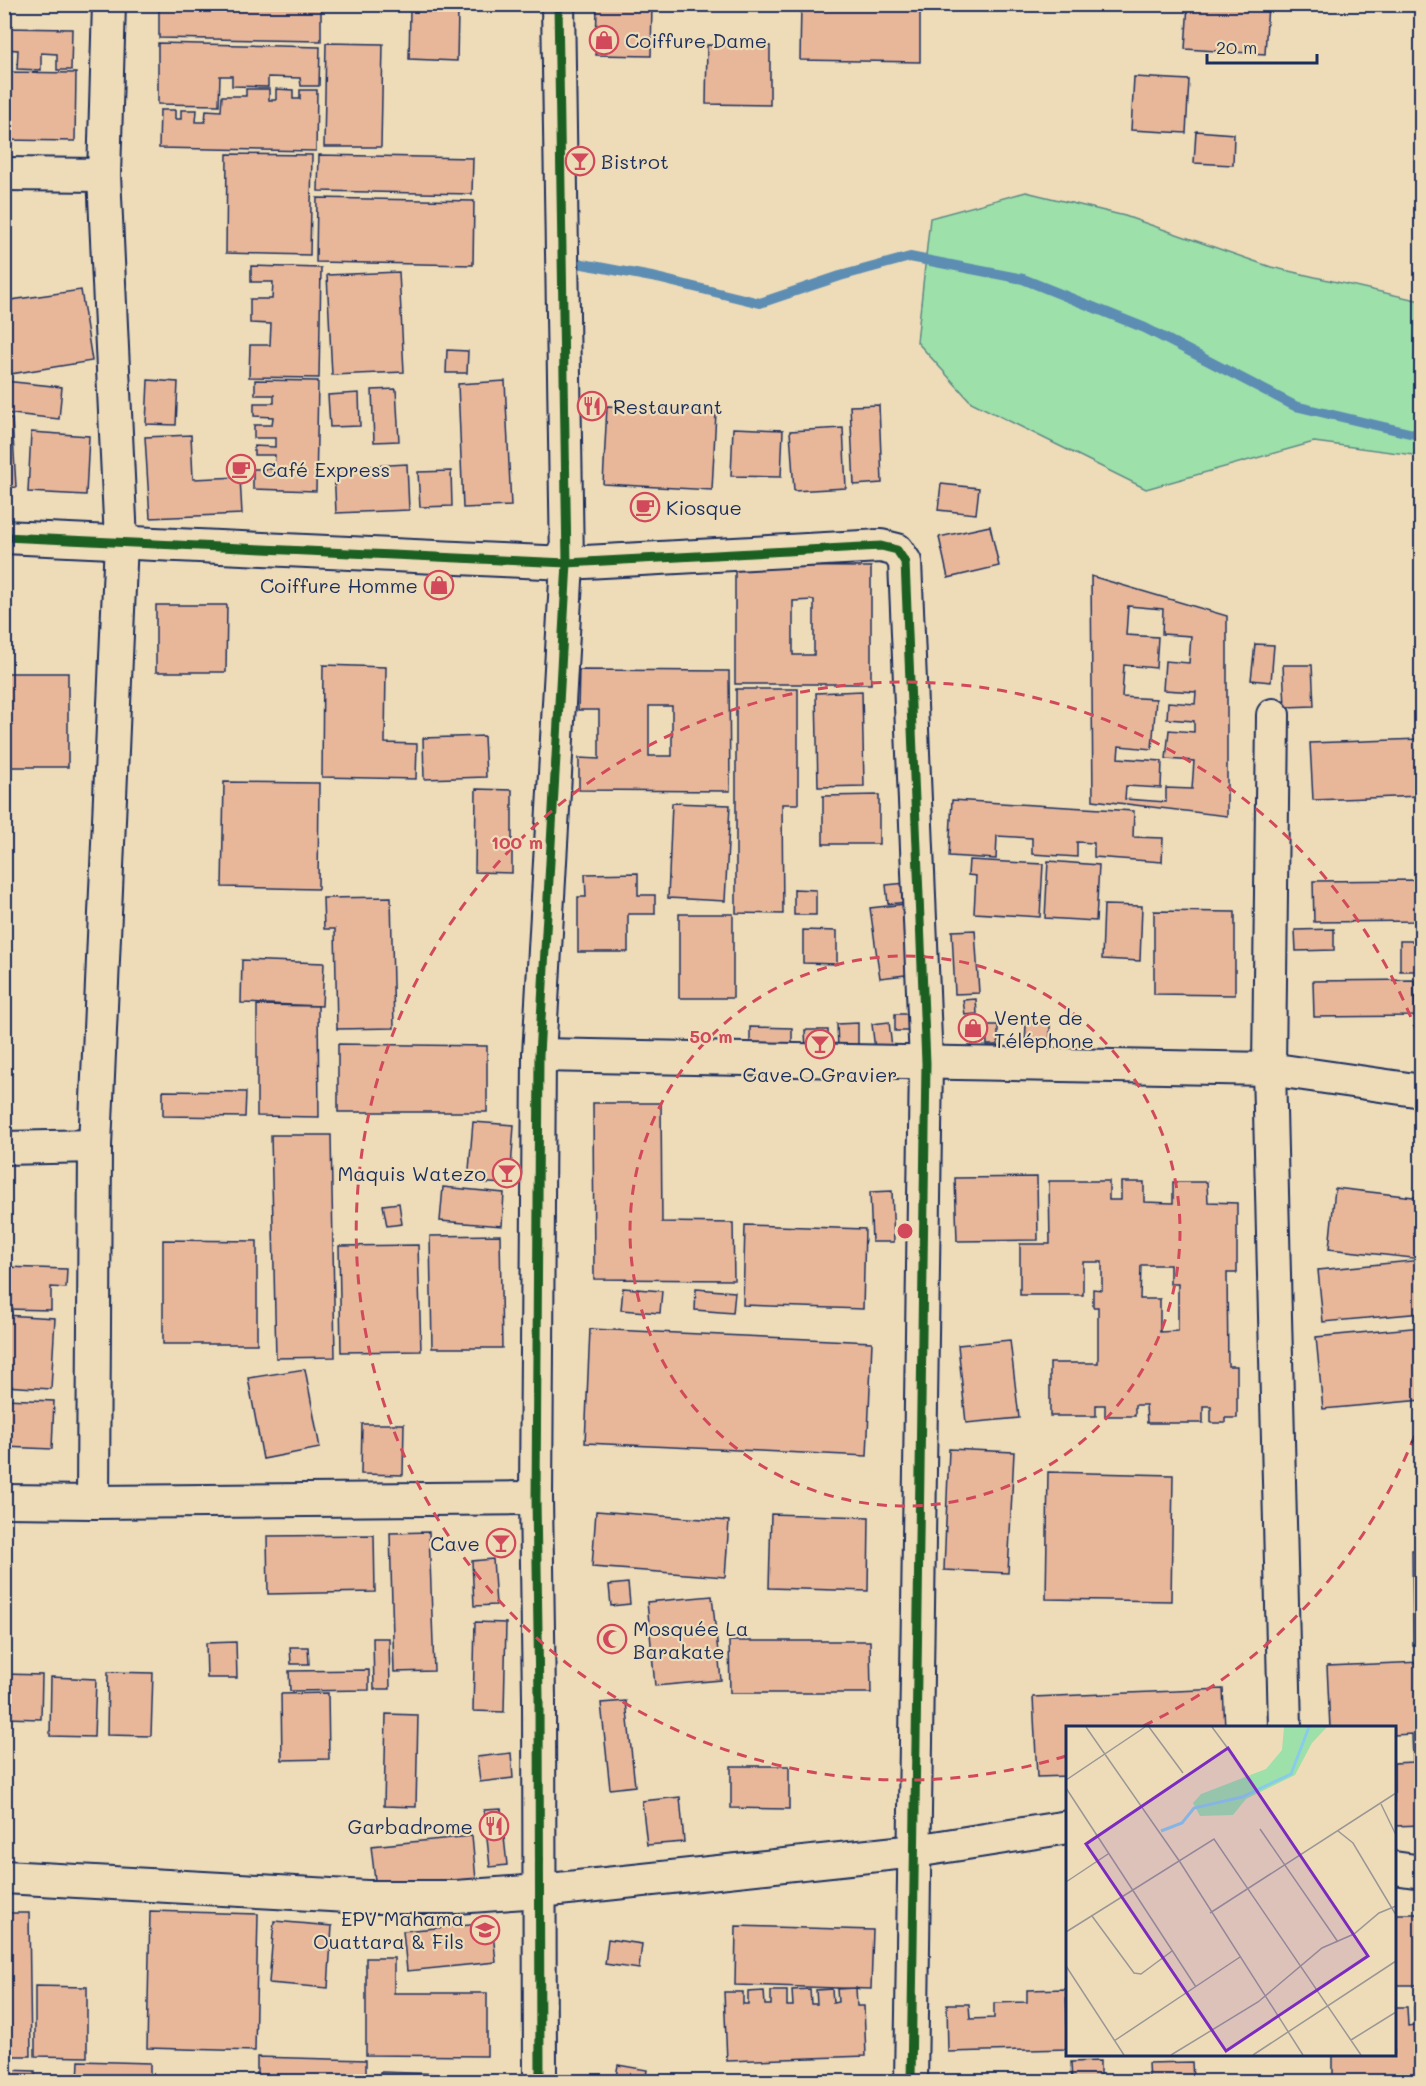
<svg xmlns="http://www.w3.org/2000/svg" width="1426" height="2086" font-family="Mali,sans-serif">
<rect width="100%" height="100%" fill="#eedcb9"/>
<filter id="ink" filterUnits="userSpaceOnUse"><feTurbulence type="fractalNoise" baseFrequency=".0167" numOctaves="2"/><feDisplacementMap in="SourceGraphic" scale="12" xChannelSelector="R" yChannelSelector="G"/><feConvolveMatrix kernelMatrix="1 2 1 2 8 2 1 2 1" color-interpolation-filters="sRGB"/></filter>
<g filter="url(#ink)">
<path fill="#9de0aa" stroke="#5c8884" stroke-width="1.5" d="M1026,192L1125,216L1271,267L1421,301V456L1314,442L1146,489L971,402L917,342L930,218Z"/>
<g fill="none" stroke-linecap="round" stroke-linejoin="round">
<path stroke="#5d8db2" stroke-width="10" d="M572,262L657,278L760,303L840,276L910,257L1023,279L1145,328L1295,406L1422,436"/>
</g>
<g fill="#e8b799" stroke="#1b2f5e" stroke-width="1.5" fill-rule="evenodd">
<path d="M4,4H10L9,26H4Z"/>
<path d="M159,4H321V41L159,38Z"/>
<path d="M597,4H652L651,56L596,55Z"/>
<path d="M1188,4H1268L1265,54L1185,49Z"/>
<path d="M801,5L920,8V62L800,60Z"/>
<path d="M410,11H458L457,61L409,59Z"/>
<path d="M4,28L72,29L71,70H57V54L41,53V70L17,69L18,50L4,49Z"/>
<path d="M158,43L320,47L319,86H301L300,78L268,77V87L232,86V76H220L219,105L158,104Z"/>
<path d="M326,43L383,44L381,147H324Z"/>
<path d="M707,45L770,46V105L706,104Z"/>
<path d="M4,72L76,73L75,141L4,140Z"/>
<path d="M1134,77L1189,80L1186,133L1131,130Z"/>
<path d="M246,89H269V100H276V89L293,90V99H300V90H317L316,151L159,148L160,110H175V119H181V110H197L196,122H205L206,110L221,111L222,96H246Z"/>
<path d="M1196,131L1234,134L1233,165L1194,163Z"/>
<path d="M227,154L312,155L310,255L226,253Z"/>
<path d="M319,155L473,158L472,194L318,191Z"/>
<path d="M317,198L474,201L473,265L316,262Z"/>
<path d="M251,266L321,268L319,378L249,377L250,345H270L271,324L250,323V299H272L273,282H251Z"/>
<path d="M399,272L404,372L332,375L327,275Z"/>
<path d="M81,290L92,361L4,375V301Z"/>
<path d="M447,350L468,351L467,373H446Z"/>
<path d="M148,380L178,382L176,425L146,424Z"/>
<path d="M255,380L318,381L316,491L253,489V469H274L275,455H254V446L275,447V438H254V425H272L273,417L254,416V403H274V395H255Z"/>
<path d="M4,381L62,387L59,419L4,413Z"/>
<path d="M505,381L511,506L463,508L458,384Z"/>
<path d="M396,389L399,441L374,442L372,390Z"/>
<path d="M359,393L360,426L330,427L328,395Z"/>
<path d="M879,405L882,483L854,485L850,406Z"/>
<path d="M607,406L716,412L712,490L603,484Z"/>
<path d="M4,419H12L16,487L4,488Z"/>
<path d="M733,428L783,430L781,477L731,476Z"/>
<path d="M843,428L846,488L794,491L790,431Z"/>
<path d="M31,432L89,436L86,495L28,492Z"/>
<path d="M191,435L193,479L240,477L242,514L150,518L145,437Z"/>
<path d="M407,464L409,510L336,513L334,468Z"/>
<path d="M451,471L452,506L420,507L418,472Z"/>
<path d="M941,484L979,488L976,514L938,510Z"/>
<path d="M990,526L999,566L948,578L939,537Z"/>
<path d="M735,566L871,567V684H735ZM814,600V655H793V601Z"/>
<path d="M1091,576L1227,616V816L1093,800ZM1128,606L1163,609L1162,634L1191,636L1189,663L1165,661L1163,690L1196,692L1195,704L1168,702L1167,719L1194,721V732L1169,730L1166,759L1194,761L1192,789L1166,788V802L1125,799L1126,786L1161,788L1162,761L1118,758L1119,746L1152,749L1156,699L1122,697L1124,665L1156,668L1158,637L1126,635Z"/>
<path d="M156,605H227L226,672H156Z"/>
<path d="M1255,644L1274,645L1271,682L1251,680Z"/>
<path d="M323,665L386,667L385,743L417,744L416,779L322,777Z"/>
<path d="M1283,665H1312L1314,706L1285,707Z"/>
<path d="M579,670L729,671L730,791L579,790V758L599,759V710H578ZM649,706H672V756H649Z"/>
<rect x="4" y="673" width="64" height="94"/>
<path d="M736,689H798V804H782L783,914L736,913Z"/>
<path d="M862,691L864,786L818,787L816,693Z"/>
<path d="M484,736L486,777L424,779L423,738Z"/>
<path d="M1420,739L1422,796L1313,800L1310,743Z"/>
<path d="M224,782L319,783L318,889L222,887Z"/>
<path d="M476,789L512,790V873L475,872Z"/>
<path d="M879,795V844H823V796Z"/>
<path d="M952,800L1134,811L1133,837L1163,838L1162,862L1094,857V843L1077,842V857L1032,854V838L997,836L996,859L949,856Z"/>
<path d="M672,803L730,805L725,901L668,898Z"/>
<path d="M969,860L1043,864L1040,917L974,913L976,876L968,875Z"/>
<path d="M1048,861L1099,865L1096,921L1045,918Z"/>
<path d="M638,873V895H655V914H628V952H578V897H586L585,874Z"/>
<path d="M1422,880V921L1314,922L1313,881Z"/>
<path d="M906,883L908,902L888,904L886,885Z"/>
<path d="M794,889L816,890V915H794Z"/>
<path d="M391,897L394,1028L337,1029L335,929H324L323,898Z"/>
<path d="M905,904L914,974L880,978L870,908Z"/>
<path d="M1104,905L1142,906L1140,961L1102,959Z"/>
<path d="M1154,911L1235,912V995L1154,994Z"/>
<rect x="679" y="914" width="54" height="84"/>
<path d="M1334,929V950L1296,951L1295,930Z"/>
<path d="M803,930L837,931V964L803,963Z"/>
<path d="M975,930L979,993L955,994L952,931Z"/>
<rect x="1400" y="941" width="22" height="30"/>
<path d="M242,960L324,963L322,1006L241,1003Z"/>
<path d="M1414,980L1415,1016L1314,1017L1313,981Z"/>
<path d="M976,999L977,1014L965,1015L963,1000Z"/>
<path d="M257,1005L318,1006L319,1117L257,1116Z"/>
<path d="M895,1014H913L912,1031H895Z"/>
<path d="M966,1020H978L979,1037L968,1038Z"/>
<path d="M889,1022L892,1048L875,1050L872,1024Z"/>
<path d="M858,1023V1048H838L837,1024Z"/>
<path d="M1026,1023L1050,1024V1049H1025Z"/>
<path d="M986,1025H998V1045H987Z"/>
<path d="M750,1027L792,1028V1052L750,1051Z"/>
<path d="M805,1030H828V1051L806,1052Z"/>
<path d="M338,1044L487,1046V1112H338Z"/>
<path d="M163,1091L246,1092L245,1117L163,1116Z"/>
<path d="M593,1103H661L662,1222L733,1223L734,1280L594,1279Z"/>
<path d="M473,1122L514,1125L510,1184L468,1182Z"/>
<path d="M271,1135H331L335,1357L276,1358Z"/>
<path d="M1037,1177L1038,1240L957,1241L955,1178Z"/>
<path d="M1049,1181H1109V1200H1121V1182H1144V1202L1173,1203V1182H1207L1208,1202L1237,1203V1273H1227L1228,1366H1237V1418H1225V1423H1211V1406H1203V1423H1147L1146,1405H1135V1416H1105V1405H1096V1416H1050V1363H1098V1307H1093V1289L1102,1290V1262H1083V1295H1020V1244H1050ZM1141,1265H1170V1284H1178V1331L1160,1332V1299H1140Z"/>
<path d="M443,1187L504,1193L502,1226L440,1221Z"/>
<path d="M1335,1188L1422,1198V1259L1329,1249Z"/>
<path d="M892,1191L894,1242H872L870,1192Z"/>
<path d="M399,1203L402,1224L387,1226L383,1205Z"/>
<path d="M745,1225L865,1229L863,1309L743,1305Z"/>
<path d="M500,1235L502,1348H432L430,1236Z"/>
<path d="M163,1240L257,1241V1344H163Z"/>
<path d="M418,1245L421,1351L341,1352L339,1246Z"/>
<path d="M1422,1260V1313L1323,1322L1318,1270Z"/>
<path d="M4,1267L67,1269L66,1288L51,1287V1310L4,1309Z"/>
<path d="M623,1288L662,1291L660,1313L621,1310Z"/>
<path d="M696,1289L735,1292L733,1313L695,1310Z"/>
<path d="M4,1315L55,1318L51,1389L4,1386Z"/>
<path d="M1422,1327V1400L1323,1409L1316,1337Z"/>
<path d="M590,1329L872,1342L867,1456L585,1443Z"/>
<path d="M1010,1340L1019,1418L966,1423L958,1345Z"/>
<path d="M305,1369L320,1448L263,1459L248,1378Z"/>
<path d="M4,1399L54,1401L52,1449L4,1447Z"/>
<path d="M362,1424H404L403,1475L361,1474Z"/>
<path d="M949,1449L1014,1452L1008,1573L944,1570Z"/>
<path d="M1048,1472L1173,1475L1171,1601L1046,1599Z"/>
<path d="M596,1511L729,1521L725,1577L592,1567Z"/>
<path d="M771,1514L869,1517L868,1591L769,1588Z"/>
<path d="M429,1532L434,1671L394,1672L390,1533Z"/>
<path d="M374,1535L375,1592L268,1594L267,1536Z"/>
<path d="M1412,1550H1422V1646H1413Z"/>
<path d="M493,1559L496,1605L474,1606L472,1561Z"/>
<path d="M628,1583L630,1604L611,1606L609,1585Z"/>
<path d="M712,1596L721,1680L655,1686L647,1602Z"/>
<path d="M475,1622L506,1623L504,1712L473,1711Z"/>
<path d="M373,1638H389L390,1689H374Z"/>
<path d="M729,1641H870L871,1693H730Z"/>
<path d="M236,1642L237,1678H207L206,1643Z"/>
<path d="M290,1647H308L309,1664H291Z"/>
<path d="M1422,1662V1825L1394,1826V1763L1413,1762L1412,1734L1394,1735V1728H1330L1327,1666Z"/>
<path d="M369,1670V1690L290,1691L289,1671Z"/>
<path d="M108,1672L153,1673L151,1736L107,1735Z"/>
<path d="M4,1674L42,1675L41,1719L4,1718Z"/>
<path d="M51,1677L96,1679L94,1737L50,1736Z"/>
<path d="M1223,1689L1225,1728H1068V1776L1037,1777L1033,1697Z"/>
<path d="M328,1693L329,1759L282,1760L281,1694Z"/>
<path d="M626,1701L635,1786L610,1789L601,1703Z"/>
<path d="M386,1714L418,1715L416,1807L384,1806Z"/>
<path d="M511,1753L513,1778L480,1782L477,1757Z"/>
<path d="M731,1766H789V1809L731,1808Z"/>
<path d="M680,1797L684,1842L647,1845L642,1801Z"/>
<path d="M501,1809L507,1865L490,1867L484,1810Z"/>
<path d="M472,1836L476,1880L376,1889L371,1846Z"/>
<path d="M150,1911L258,1914L255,2051L147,2048Z"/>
<path d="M4,1913H29L31,2056H4Z"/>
<rect x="1394" y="1914" width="28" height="71"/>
<path d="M274,1921L332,1926L328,1988L269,1983Z"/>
<path d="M492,1923L496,1962L407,1971L403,1931Z"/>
<path d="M736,1926L873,1930L871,1989L735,1985Z"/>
<path d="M608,1939L642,1944L639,1969L605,1964Z"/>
<path d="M366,1958H394V1993H487V2056L366,2055Z"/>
<path d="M35,1986L87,1987V2057L35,2056Z"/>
<path d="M856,1988L857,2006H864L866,2056L727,2061L724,1992H743V2004H748V1992L764,1991L765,2005H771V1991H787V2006H793L792,1990L810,1989L811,2004H817L816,1990L832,1989L833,2003L838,2002L837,1989Z"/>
<path d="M1066,1989L1068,2049L948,2052L947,2004H969L970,2019L994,2018V2003L1027,2002V1990Z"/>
<path d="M1394,2007H1407L1408,2026L1415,2025L1414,2007H1422V2078L1333,2080V2054H1394Z"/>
<path d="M257,2057L366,2060V2082H257Z"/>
<path d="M79,2061L150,2063V2082H78Z"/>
<path d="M1100,2061V2082H1072L1071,2062Z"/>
<path d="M1192,2062L1193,2081L1149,2082L1148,2063Z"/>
<path d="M618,2065L647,2070L645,2082H615Z"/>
<path d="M4,2070L35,2071V2082H4Z"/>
<path d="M380,2072L444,2074V2082H379Z"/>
</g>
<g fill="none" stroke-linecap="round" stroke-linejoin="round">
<g stroke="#1b2f5e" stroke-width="36">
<g id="street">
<path d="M4,174L104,175"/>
<path d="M4,537L567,563L881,546L897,550L905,562L926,1063L911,2082"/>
<path d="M1273,715L1269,1069L1285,1728"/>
<path d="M539,1055L1269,1069L1422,1091"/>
<path d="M4,1148L95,1146"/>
<path d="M4,1501L93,1502L536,1498"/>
<path d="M93,1502L95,1146L121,541L104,175L109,4"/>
<path d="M1394,1868L1422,1872"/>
<path d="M4,1877L367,1897H456L540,1891L915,1851L1068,1827"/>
<path d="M540,2082L539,1698L536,1498L539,1055L567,563L558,4"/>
</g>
</g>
<use href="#street" stroke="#eedcb9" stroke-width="32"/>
<g stroke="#eedcb9" stroke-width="13">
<g id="cycleway">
<path d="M4,537L567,563L881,546L897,550L905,562L926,1063L911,2082"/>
<path d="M540,2082L539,1698L536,1498L539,1055L567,563L558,4"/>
</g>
</g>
<use href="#cycleway" stroke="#1b5e20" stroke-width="9"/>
</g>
</g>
<g fill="none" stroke="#d1495b" stroke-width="3" stroke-dasharray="10 8">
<circle cx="905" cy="1231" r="275"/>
<path d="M1421 1419A549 549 0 0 1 1141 1727M1066 1756A549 549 0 1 1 1421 1043"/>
</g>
<defs>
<g id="shop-ring" transform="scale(1.5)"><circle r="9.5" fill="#eedcb9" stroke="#d1495b" stroke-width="1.5"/><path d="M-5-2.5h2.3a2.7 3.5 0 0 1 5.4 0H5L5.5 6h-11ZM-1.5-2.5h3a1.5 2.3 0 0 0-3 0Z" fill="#d1495b"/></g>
<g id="bar-ring" transform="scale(1.5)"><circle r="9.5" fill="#eedcb9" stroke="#d1495b" stroke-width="1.5"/><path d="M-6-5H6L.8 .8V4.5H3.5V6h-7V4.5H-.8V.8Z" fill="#d1495b"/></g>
<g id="restaurant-ring" transform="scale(1.5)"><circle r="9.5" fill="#eedcb9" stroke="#d1495b" stroke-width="1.5"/><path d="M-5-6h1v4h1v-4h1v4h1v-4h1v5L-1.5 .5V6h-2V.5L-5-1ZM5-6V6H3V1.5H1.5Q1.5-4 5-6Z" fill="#d1495b"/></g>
<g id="cafe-ring" transform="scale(1.5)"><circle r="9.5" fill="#eedcb9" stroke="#d1495b" stroke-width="1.5"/><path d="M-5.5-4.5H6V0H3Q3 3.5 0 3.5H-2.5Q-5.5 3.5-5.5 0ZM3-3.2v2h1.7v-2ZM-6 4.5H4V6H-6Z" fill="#d1495b"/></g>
<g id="mosque-ring" transform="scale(1.5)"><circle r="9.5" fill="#eedcb9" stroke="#d1495b" stroke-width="1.5"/><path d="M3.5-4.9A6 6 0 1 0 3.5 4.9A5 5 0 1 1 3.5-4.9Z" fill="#d1495b"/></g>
<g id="school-ring" transform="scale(1.5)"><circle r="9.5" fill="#eedcb9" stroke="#d1495b" stroke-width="1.5"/><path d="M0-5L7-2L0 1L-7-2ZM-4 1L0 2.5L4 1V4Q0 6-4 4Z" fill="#d1495b"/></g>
</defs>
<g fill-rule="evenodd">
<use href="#shop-ring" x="604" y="40"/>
<use href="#bar-ring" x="580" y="161"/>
<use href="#restaurant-ring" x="592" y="406"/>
<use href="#cafe-ring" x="241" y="469"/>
<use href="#cafe-ring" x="645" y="507"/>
<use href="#shop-ring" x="439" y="585"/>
<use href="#shop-ring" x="973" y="1028"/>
<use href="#bar-ring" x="820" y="1044"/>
<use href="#bar-ring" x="507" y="1173"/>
<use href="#bar-ring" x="501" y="1543"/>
<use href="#mosque-ring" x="612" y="1639"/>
<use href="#restaurant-ring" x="494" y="1826"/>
<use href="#school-ring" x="485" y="1930"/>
</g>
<g text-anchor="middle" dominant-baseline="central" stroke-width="4.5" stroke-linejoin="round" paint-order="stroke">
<g font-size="20" fill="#1b2f5e" stroke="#eedcb9" text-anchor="start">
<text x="625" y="40">Coiffure Dame</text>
<text x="601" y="161">Bistrot</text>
<text x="613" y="406">Restaurant</text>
<text x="262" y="469">Café Express</text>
<text x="666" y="507">Kiosque</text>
<text x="418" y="585" text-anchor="end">Coiffure Homme</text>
<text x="994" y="1017">Vente de<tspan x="994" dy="23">Téléphone</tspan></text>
<text x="820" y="1074" text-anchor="middle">Cave O Gravier</text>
<text x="486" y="1173" text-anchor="end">Maquis Watezo</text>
<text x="480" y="1543" text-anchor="end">Cave</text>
<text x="633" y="1628">Mosquée La<tspan x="633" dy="23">Barakate</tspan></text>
<text x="473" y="1826" text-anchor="end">Garbadrome</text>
<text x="464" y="1918" text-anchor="end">EPV Mahama<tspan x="464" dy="23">Ouattara &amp; Fils</tspan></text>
</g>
</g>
<g transform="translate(1066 1726)">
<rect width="330" height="330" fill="#eedcb9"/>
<path d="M218,1H261L246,17L229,49L180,73L167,89L134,90L127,77L135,68L200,43L216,24Z" fill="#9de0aa"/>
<path fill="none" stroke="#89ccea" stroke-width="3" d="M95,105L116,97L128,82L176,71L225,48L243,1"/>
<path fill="none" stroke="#9a9795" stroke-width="1.5" d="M20,1L114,136L237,329M83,1L117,47M146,1L166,28M0,54L79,1M0,62L130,261M315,78L330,109M194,103L272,216M272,105L287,117L330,189M0,156L42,128M144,187L330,67M26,190L68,247L75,248L106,225M0,206L148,113L295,329M0,240L58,329M285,314L330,286M48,315L174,231M105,329L192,276L256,222L288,208L313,187L330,180M187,329L330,235"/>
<path fill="#7b2cbf" fill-opacity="0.15" stroke="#7b2cbf" stroke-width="3" d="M162,22L302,230L160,325L20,118Z"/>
<rect width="330" height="330" fill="none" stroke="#1b2f5e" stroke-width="3"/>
</g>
<circle cx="905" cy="1231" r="9" fill="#d1495b" stroke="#eedcb9" stroke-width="3"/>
<g font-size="18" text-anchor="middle" font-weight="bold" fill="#d1495b" stroke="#eedcb9" stroke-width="4.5" stroke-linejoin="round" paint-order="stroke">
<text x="517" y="849">100 m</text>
<text x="711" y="1043">50 m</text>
</g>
<rect width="1426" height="2086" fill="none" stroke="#eedcb9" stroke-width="24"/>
<rect x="12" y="12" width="1402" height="2062" fill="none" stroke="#1b2f5e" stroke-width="2" filter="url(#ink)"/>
<path d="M1207 54v9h110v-9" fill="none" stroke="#1b2f5e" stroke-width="3"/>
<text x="1216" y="54" font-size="18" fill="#1b2f5e" stroke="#eedcb9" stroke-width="4.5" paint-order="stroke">20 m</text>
</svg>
